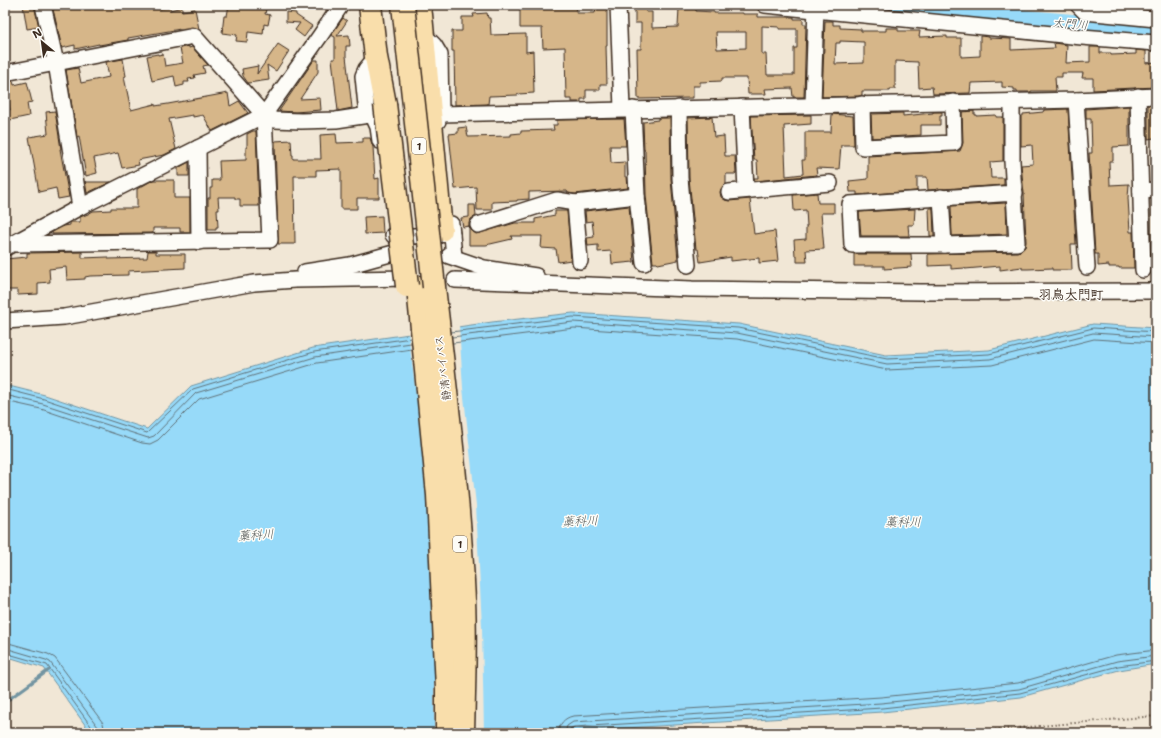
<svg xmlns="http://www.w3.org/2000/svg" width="1161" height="738" font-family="'Shantell Sans','Klee One',sans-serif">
<rect width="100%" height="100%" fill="#f1e7d6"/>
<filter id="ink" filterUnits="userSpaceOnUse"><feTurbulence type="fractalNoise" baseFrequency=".025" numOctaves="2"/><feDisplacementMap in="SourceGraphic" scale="8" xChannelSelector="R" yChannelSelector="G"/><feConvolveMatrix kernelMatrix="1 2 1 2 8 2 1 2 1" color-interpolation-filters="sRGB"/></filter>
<g filter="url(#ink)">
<path fill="#97daf9" stroke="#7294a1" d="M573,313L739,324L886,355L989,350L1093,324L1156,328V664L1119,670L1021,697L882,712L546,733H91L44,668L5,656V385L45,395L147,429L191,386L313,348L492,322Z"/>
<path fill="#f1e7d6" d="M459,325L463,388L476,505L482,627L484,733H434V562L420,426L408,332Z"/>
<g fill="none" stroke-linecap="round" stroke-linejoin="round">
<g stroke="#607076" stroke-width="1">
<path d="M451,332L573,317L738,328L887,359L989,354L1093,328L1156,332"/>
<path d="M452,337L573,322L737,333L887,364L990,359L1093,333L1156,337"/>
<path d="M453,343L574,328L737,339L887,370L992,365L1094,339L1156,343"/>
<path d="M5,389L44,399L147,433L193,389L314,352L411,338"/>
<path d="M5,395L43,404L148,438L154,436L196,393L315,357L411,343"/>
<path d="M5,401L41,409L142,443L150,444L158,440L199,399L317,363L412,349"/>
<path d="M5,642L48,654L55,658L103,723L105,733"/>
<path d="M5,648L46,660L50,662L98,727L99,733"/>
<path d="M5,653L47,665L93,729L94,733"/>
<path d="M558,733C559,724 564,718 573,716L881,697L1018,683L1116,655L1156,650"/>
<path d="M565,733L567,726L573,722L881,703L1019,689L1117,661L1156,656"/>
<path d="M570,733V729L574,727L882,708L1020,693L1118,666L1156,661"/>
</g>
<path stroke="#7294a1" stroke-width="3" d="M5,702L49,670"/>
<path stroke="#97daf9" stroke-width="19" d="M864,5L1156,31"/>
</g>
<g fill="#d6b689" stroke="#3b2a1e" fill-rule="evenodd">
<path d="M23,5H34L39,27L27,29Z"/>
<path d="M52,5H159L160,9L170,7V10L182,7V11L195,9L199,29L192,27L128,38V40L99,45V44L75,49V45L62,48Z"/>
<path d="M229,5L266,9L265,14L270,15L268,25L264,24L263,34L248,32L247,42L236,41L237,35L222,33L224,16H227Z"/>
<path d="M542,5H577L576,13H595L596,5H607V46H606L607,84H600V90H586V99H581V102H572V99H566L565,47L543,48L542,28H520V7H542Z"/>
<path d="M686,7H696V11L714,12V13H743V14H758V17H794V19H803V24H806L804,97H793L792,88L765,89L766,94H748L747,78H722V81L700,82V86H693V98L638,99L637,49H641V23H635V9H646V12H652V28L678,27L679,8H686ZM762,26L779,27V29H797V48H794V75H767L766,54H762ZM716,32H746V48L717,49Z"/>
<path d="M286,12L296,13V15L312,26L304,37L295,30L300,23L286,22Z"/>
<path d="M487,13L488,18H490L491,35L526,34V52L533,51L534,93L518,94V95L489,96L488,104L455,105L454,51H452V31H462V17H474L473,14Z"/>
<path d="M343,18L347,21L337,36L349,35L350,46H346V56L352,108L338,111L332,59H335V37L331,35Z"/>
<path d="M825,21H833V25H840V28L861,29V31H886V28H898V31H920L919,37L947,36V38H961V57L980,56V36L989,37V38L1011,39V50L1055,48L1054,43L1067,45L1066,63L1090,62V47H1100V53H1111V55L1136,54V50L1146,51V63L1156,62V87L1093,90V78H1082L1083,73H1062V77H1055L1056,91H1031V92H1017V90H1014V88L1002,87V82L971,83L970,93L933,94L932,87L919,88L918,62L895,61V89H890V91H862V95L859,96L822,97ZM840,41L864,42V63L835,64L836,43H840Z"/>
<path d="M278,44L289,51L276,71L267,65L269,80L248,83L243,76L242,69L258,66L257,74Z"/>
<path d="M189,46V48L192,47L208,65L203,66L205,73L194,75L195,78L188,79L189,82H184V85L176,87L174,76L152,81L147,56L158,54V55L163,54L165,66L183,63L180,48Z"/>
<path d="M123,59L126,76L124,77L131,110L155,104V106L168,104L228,93L230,106L239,101L248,113L212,131L203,115L193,117V115L169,119L176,149L164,155L138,160L139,165L122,168L118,153L94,158L97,173L86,176L79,136L77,137L66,70L78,68L81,83L109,77L106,62Z"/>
<path d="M314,60H318V72L300,99L320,98L321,110L295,112L279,111Z"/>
<path d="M13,81L14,85L27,82L32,102L27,103L29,116L5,121V111L10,110L5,82Z"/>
<path d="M1148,105H1156V137H1154V138L1148,139Z"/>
<path d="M1129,106V146L1113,147V161H1109L1110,185L1129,184L1128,198L1130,232H1133L1134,268H1119V267H1109V265L1098,266V254H1095L1089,153H1092L1091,119H1086V109Z"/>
<path d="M1068,109L1076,244H1071L1072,270H1052V268L1028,269H1022V267L1000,270V266L965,269V268L951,269V265L928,266V254L1017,252L1021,251L1025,247L1026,242L1024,193L1021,165L1033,164L1032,145L1021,146V116H1023V114L1043,112L1044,110Z"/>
<path d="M55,111L61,149H60L69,197L58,199L56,188L39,192L29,137L48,134L46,112Z"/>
<path d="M974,111V114H976V116L996,115V117H1003V161L990,162L991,178H1004V185L928,190L927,177H917V191L857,195V192H850L849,181L868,179V156L960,151L963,143L962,112Z"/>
<path d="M933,112H942V116H940V125H921V135L872,138L871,114L903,113V116L933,113Z"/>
<path d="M832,114L853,116L854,145H841L839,169L816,168L817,175L755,181L754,178H758L757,160H754L751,116L811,115V124L784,126L786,176L803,174L802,160H805V132H831Z"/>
<path d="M712,117L714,137L724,136L725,156H735L736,174H726V184L721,189L720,192L721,197L725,200L729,201L750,199L754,234L775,231L778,261L759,263V258L731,261V257L700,262L698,249H696L689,178L688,118Z"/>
<path d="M658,118H670L671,179L678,260L658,264L657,263H653L646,195L645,150H644L643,122L658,120Z"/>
<path d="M624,119L626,146H610L611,163L625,162V177H627L628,188L575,194L568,193L567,191L529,192V199L517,200V201L492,202V210H477L476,187L455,189L449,134L458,133V128L466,127L468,137L511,136V134L521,133V131L554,130L553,125H557V120Z"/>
<path d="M253,131H256L259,206H240V199H235V197H218L219,210H217L218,227H216V230H208V198H210V188H212V180H220L219,161L246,160V147H247V134Z"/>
<path d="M336,134L337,143L363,142V138H370L373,147L375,179L379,178V198H357V209H341V169L316,170V176H294L295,244H278L275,141L291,140L292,155H293V159H321L320,135Z"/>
<path d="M189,162V176H178V168Z"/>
<path d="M153,180H174V198H190V232H180V228H153V233L52,234V232L64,226L70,225V222H80V217L88,214L93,211L111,210V208H137V189Z"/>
<path d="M85,181V182H111L87,193Z"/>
<path d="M817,193L818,203H834V213H821L824,249L806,250L807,262H797V256H795L794,240L806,239V226H807L806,210L794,211L793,195Z"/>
<path d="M1006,203L1007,234L952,236L951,206Z"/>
<path d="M469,205H475L476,216L471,219L469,223V227L472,231L476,234L515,223H535V219L555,215V211H567L571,260L558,262L556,249L541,248L542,236H511L512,239L486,245H469V226L463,227L461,218L469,217Z"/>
<path d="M629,206L634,262L612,264L611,251L598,252V245L588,246L587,238L594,237L592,221L586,222L585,211Z"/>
<path d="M929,208H933L934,236H930Z"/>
<path d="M915,209L914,225H908L909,236H861L859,212Z"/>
<path d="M382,216L383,233L365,234L364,217Z"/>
<path d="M148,251H156V254H185V268L128,271V275L90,276L85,277V279L67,280L66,267L49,269L50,282L38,283V294L18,295V290H5V259L27,257V253L82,252V258L108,257V259L147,258Z"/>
<path d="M1151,252H1156V267H1152Z"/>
<path d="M854,254H911L912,267L884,269V266H854Z"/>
</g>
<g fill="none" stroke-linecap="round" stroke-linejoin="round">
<path stroke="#cdc1b1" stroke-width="15" stroke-dasharray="15 8" stroke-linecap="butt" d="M397,253L440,256"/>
<g stroke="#3b2a1e" stroke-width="18">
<g id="minor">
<path d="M43,5L56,63L80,207"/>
<path d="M618,5L622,109"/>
<path d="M765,5L1082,37L1156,43"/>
<path d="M1078,5L1085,12L1156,19"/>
<path d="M423,34L434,45L440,55L441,114L438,118V121"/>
<path d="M5,73L194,36L264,115L274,120L301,121L336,120L369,115L373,116L378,127L380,141"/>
<path d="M1138,96L1143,270"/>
<path d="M1076,100L1087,267"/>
<path d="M1012,101V161L1017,243L944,245H852L850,204L1015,193"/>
<path d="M862,104L863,147L954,143L953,102"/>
<path d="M813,105L816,5"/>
<path d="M742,107L746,190"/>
<path d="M679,108L680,178L688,265"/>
<path d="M633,109L637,196L644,263"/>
<path d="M441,114L1076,100L1156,96"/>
<path d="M367,115L363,76L366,69L376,57"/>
<path d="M198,148L199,242"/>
<path d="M1141,191L1156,190"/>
<path d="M729,192L830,183"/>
<path d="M941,197L944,245"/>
<path d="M575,203L580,261"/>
<path d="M451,224L454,257"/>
<path d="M478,225L557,200L575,203L637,196"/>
<path d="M393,235L395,237L452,234"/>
<path d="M16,244L270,240L264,115"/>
<path d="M5,248L80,207L264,115L320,36L341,5"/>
<path d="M449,256L484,268L536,276"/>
<path d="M305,272L350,265L390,254L397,253"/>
<path d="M455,280L692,289L921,292L1156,291"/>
<path d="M5,321L64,317L254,283L295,280L409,278"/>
</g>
</g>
<g stroke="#3b2a1e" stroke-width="25">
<g id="highway">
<path d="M370,5L376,57L385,104"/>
<path d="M419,5L421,15L441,230"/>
<path d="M418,287L438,495L447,689V733"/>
<path d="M434,287C446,391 459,495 464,600C466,644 464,689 463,733"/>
</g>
</g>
<path stroke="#3b2a1e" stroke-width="2" stroke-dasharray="1 3" stroke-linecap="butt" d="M959,733L1156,716"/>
<use href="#minor" stroke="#fdfcf7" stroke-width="15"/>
<use href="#highway" stroke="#f9deab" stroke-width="22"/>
<g stroke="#3b2a1e" stroke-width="25" stroke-linecap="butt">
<g id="highway-bridge">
<path d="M403,5L434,287"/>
<path d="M385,104L407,286"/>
</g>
</g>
<use href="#highway-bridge" stroke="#f9deab" stroke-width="22"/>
</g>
</g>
<g text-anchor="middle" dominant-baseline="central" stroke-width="3" stroke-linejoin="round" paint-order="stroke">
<g fill="#fdfcf7" stroke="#75695f" stroke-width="1">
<rect x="412" y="138" width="14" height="16" rx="3"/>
<rect x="453" y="536" width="14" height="16" rx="3"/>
</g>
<g font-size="10" font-weight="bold" fill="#3b2a1e">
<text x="419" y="146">1</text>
<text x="460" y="544">1</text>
</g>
<g font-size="11" fill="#3b2a1e" stroke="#fdfcf7">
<text transform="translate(443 368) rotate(-97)">静清バイパス</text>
</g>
<g font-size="12" font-style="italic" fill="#525655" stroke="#fdfcf7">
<text transform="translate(1070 24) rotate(5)">大門川</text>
<text transform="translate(580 521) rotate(-2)">藁科川</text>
<text x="903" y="522">藁科川</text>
<text transform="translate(256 535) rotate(-4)">藁科川</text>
</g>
<g font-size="13" font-weight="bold" fill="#3b2a1e" stroke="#fdfcf7">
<text x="1071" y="294">羽鳥大門町</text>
</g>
</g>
<rect width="1161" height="738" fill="none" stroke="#fdfcf7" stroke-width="20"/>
<rect x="10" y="10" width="1141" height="718" fill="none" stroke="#3b2a1e" stroke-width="1.5" filter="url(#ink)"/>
<g transform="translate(42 42) rotate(331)" stroke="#fdfcf7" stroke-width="3" paint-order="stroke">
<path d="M0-3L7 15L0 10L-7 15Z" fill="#3b2a1e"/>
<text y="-6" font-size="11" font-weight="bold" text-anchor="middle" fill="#3b2a1e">N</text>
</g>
</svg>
